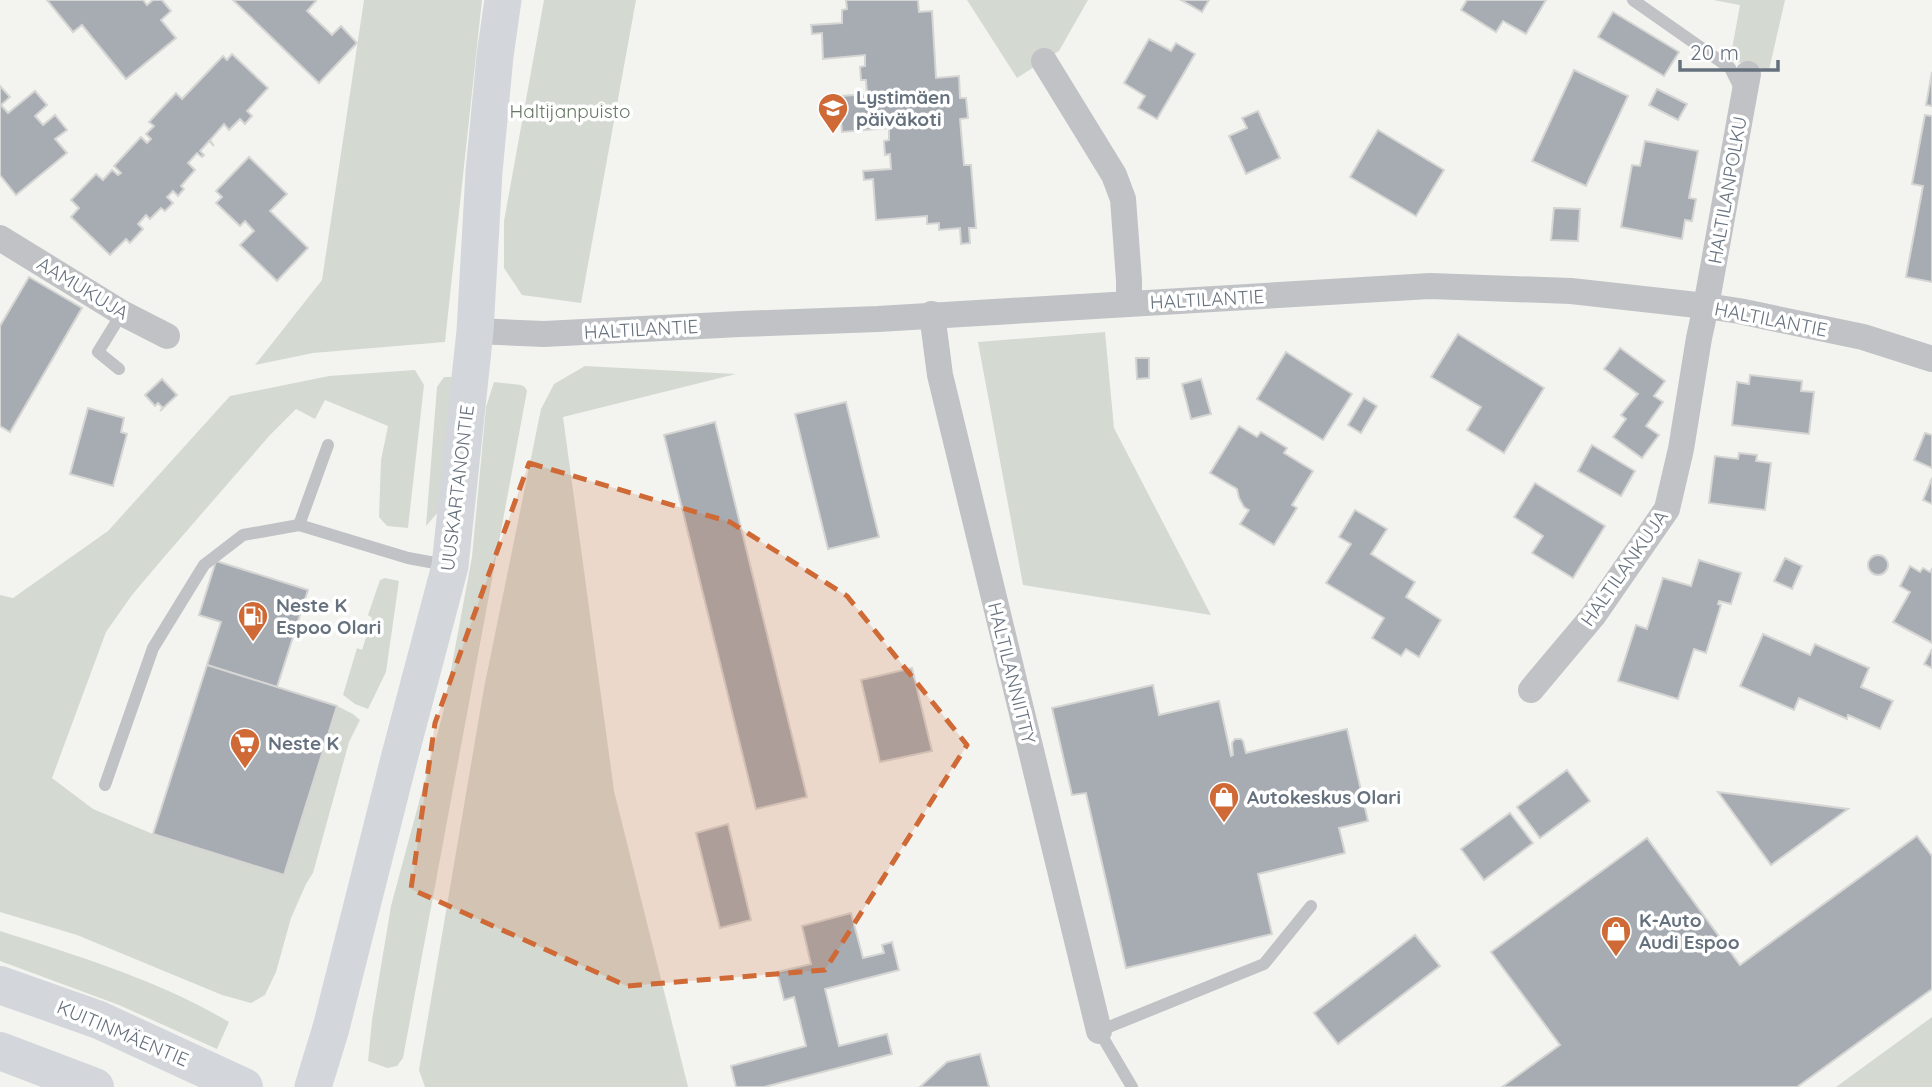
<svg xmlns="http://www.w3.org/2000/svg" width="1932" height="1087" font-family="Quicksand,sans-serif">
<rect width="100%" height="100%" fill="#f3f4f0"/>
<g fill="#d4dad2">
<path d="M364,0H482L445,342L313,353L255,365L322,280Z"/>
<path d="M544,0H636L581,303L522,295L504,268V221Z"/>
<path d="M967,0H1088L1059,51L1017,78Z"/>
<path d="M1713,0H1785L1769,70L1730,60L1740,5Z"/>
<path d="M1105,332L1114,428L1211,615L1023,585L978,342Z"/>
<path d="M585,366L736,374L563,417L614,791L688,1087H425L419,1070L484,688L541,409L554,384Z"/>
<path d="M415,370L424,385L408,528L387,526L379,517L381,460L388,426L325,400L315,419L296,409L270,435L165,556L132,595L106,632L52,778L93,809L153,834L283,875L337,706L353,714L360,720L349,742L313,873L306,884L291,918L276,972L265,995L251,1003L222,995L77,935L0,912V595L13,598L108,531L230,396L329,376Z"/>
<path d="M444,377H452L439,511L426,526L437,387Z"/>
<path d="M494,382L521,385L525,387L527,391L403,1058L397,1066L387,1068L368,1061L372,1020L391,906L443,713L472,557L486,407Z"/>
<path d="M385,578L399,581L386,672L368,709L355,704L343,695L357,648L362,650L372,618L368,615L380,580Z"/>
<path d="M0,931C76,955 160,981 229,1022L217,1049L119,1005L0,961Z"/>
<path d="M1932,1017V1087H1836Z"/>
</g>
<g fill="#a6acb2" stroke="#d5d5d3" stroke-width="2">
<path d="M47,0H143L147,5L153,0H162L171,11L161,20L176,38L126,79L82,25L73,32Z"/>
<path d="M233,0H315L316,1L307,11L332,35L341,26L357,43L319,83Z"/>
<path d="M846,0H918L919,12L932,11L936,78L959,76L960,98H966L968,118L960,119L964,165H971L976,228H969L970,243L961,244L960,228L939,230V223L927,224V216L876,220L873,179L864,180L863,171L891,169L890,154L885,155L884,141L889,140V128L842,132L840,107H830L829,97L867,94L866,80H861L860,67L865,66V55L823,59L822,33L812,34L811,25L842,23V10L847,9Z"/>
<path d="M1181,0H1209L1202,12Z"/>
<path d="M1467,0H1546L1526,34L1503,21L1496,32L1461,10Z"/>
<path d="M1613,12L1679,52L1664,76L1598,37Z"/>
<path d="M1149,39L1171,51L1176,43L1195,54L1157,119L1138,108L1145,96L1124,83Z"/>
<path d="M232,54L268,88L247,111L252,116L245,124L240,119L229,130L224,124L210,140L214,146L209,141L200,151L204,155L202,157L197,153L188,163L195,170L181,186L184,189L178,196L173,191L167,197L173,203L165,211L161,208L150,219L146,215L138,224L143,229L130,243L126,239L110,255L71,217L79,208L71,200L96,174L103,180L112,170L118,175L121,173L114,166L141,137L147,143L151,139L146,134L154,126L149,122L176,93L182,99L223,56L227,60Z"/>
<path d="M1574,70L1628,96L1586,186L1532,161Z"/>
<path d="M1932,72V106L1926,105Z"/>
<path d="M0,86L10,97L1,105L8,113L35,91L47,105L35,116L43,125L55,115L67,130L55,139L67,153L16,195L0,175Z"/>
<path d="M1657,89L1687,104L1678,120L1649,105Z"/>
<path d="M1258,111L1280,158L1246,174L1229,136L1247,128L1242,118Z"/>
<path d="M1925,115L1932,116V282L1906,277L1923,186L1912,184Z"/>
<path d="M1378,130L1444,170L1416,216L1350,177Z"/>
<path d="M1645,141L1698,151L1689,198L1696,199L1692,221L1685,220L1682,239L1621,227L1632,165L1640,166Z"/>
<path d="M249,157L287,194L270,211L308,248L277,281L240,245L254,231L245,221L240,226L216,203L222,197L216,191Z"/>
<path d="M1554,208L1580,209L1578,241L1551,240Z"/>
<path d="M29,277L82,308L10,432L0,426V326Z"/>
<path d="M1458,334L1544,388L1504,453L1467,430L1481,407L1431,377Z"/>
<path d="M1620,348L1665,381L1654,396L1663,402L1646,426L1659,435L1642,458L1613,437L1626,419L1621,415L1638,394L1604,369Z"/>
<path d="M1286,352L1352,394L1323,440L1257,399Z"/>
<path d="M1136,358H1149V378L1137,379Z"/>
<path d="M1750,375L1802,381L1801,391L1814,392L1809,434L1732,425L1737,382L1749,384Z"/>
<path d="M162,379L177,395L160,411L163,408L158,403L155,406L145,395Z"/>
<path d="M1201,379L1211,414L1191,419L1182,384Z"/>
<path d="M1364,398L1377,406L1361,433L1348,425Z"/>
<path d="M846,402L879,537L828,549L795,414Z"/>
<path d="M88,408L124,418L121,432L127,434L113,486L70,474Z"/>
<path d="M715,422L807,797L756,809L664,435Z"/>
<path d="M1239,426L1257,437L1261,432L1287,448L1284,453L1313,471L1292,505L1297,508L1274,545L1240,524L1249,510L1244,507L1239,498L1237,489L1210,473Z"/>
<path d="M1925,433L1932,435V468L1914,460Z"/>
<path d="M1592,445L1635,471L1621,496L1578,471Z"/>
<path d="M1739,453L1757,455L1756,461L1771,463L1765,510L1709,503L1715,456L1738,459Z"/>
<path d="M1932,478V504L1923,500Z"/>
<path d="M1535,483L1605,526L1573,578L1532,553L1543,536L1514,517Z"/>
<path d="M1355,510L1387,529L1371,554L1415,582L1406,597L1441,620L1419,657L1406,649L1401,656L1372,638L1384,618L1326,583L1351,544L1339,537Z"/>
<circle cx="1878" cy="565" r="10"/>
<path d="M1785,558L1802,566L1792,589L1774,581Z"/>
<path d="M1699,560L1741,573L1731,604L1719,601L1718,604L1721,605L1706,653L1694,649L1678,699L1618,681L1636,625L1647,629L1663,578L1691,586Z"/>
<path d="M216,561L308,590L277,687L207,665L221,622L199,615Z"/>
<path d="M1910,566L1920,572L1923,568L1930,572L1932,569V643L1893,622L1910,592L1900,586Z"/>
<path d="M1763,634L1810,655L1815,644L1869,668L1861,687L1893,701L1880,729L1848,715L1847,719L1799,698L1794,710L1740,686Z"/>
<path d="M1932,649V668L1924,664Z"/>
<path d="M207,665L337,706L284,875L153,834Z"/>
<path d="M912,668L932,751L880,762L861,680Z"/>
<path d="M1153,685L1159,715L1219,701L1231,756L1233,755L1232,743L1235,739H1241L1243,741L1246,753L1347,729L1368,821L1339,828L1345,853L1258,874L1272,934L1126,968L1086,793L1072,795L1052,708Z"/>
<path d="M1567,770L1590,801L1540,838L1517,807Z"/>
<path d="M1718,792L1848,809L1771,865Z"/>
<path d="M1510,813L1533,843L1484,880L1461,849Z"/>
<path d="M728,824L751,920L720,928L696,833Z"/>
<path d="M1917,836L1932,856V989L1797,1087H1502L1560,1045L1491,952L1647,838L1740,965Z"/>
<path d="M851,913L863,958L884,953L882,945L892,942L899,970L825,989L839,1046L887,1034L892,1054L764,1087H736L731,1066L806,1046L794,997L784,1000L777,972L811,964L802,926Z"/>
<path d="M1415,935L1440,966L1338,1044L1314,1013Z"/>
<path d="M980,1054L989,1087H920L947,1062Z"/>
</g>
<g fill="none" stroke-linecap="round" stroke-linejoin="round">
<g stroke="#c0c2c5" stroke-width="12">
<path d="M1633,0L1730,68L1741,90"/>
<path d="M119,369L98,352L122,313"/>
<path d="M328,445L299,525L408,558L446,565"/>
<path d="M105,785L153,648L204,565L243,535L299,525"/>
<path d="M1132,1087L1099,1031L1264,964L1311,906"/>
</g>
<g stroke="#c0c2c5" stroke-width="26">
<path d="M1044,61L1114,175L1123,199L1129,280V303"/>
<path d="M0,238L122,313L167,336"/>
<path d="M932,314L940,375L1099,1031"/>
<path d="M475,331L544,334L740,324L878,319L1430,286L1571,291L1706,306L1739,311L1863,337L1932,359"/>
<path d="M1531,690L1593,616L1667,509L1681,449L1699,338L1706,306L1748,74"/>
</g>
<path stroke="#d3d7db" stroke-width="37" d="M313,1087L331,1028L399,759L450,566L475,331L484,172L495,56L503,0"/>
<g stroke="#d3d7db" stroke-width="38">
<path d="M0,985L99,1020L244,1087"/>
<path d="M0,1051L95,1087"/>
</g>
</g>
<path fill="#cf6935" fill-opacity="0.2" stroke="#cf6935" stroke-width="5" stroke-dasharray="14 9" stroke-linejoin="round" d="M529,463L730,522L847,596L967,745L825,970L627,986L411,889L435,723Z"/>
<defs>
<g id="school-pin" transform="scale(1.575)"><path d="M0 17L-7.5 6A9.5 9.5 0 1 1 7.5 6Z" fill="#cf6935" stroke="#fff"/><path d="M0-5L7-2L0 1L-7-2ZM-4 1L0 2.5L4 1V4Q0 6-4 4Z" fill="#fff"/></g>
<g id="fuel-pin" transform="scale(1.575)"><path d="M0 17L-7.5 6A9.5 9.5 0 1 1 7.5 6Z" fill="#cf6935" stroke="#fff"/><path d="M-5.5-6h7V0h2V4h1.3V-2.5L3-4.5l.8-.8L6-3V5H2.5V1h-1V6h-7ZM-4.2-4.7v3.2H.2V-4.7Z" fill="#fff"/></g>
<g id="supermarket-pin" transform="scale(1.575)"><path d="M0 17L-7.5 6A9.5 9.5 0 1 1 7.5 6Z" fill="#cf6935" stroke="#fff"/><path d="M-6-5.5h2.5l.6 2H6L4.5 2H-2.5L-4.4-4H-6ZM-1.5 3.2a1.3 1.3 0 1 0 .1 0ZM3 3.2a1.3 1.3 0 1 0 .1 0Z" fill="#fff"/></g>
<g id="shop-pin" transform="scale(1.575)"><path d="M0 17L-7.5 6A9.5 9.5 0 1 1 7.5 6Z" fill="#cf6935" stroke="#fff"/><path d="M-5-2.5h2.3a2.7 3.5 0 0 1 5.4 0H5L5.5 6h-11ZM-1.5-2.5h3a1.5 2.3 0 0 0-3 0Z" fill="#fff"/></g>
</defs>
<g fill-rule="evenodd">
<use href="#school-pin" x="833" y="108"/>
<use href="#fuel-pin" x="253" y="616"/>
<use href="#supermarket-pin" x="245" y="743"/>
<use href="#shop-pin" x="1224" y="797"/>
<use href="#shop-pin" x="1616" y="931"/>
</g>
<g text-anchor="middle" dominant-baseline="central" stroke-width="7" stroke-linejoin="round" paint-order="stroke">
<g font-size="19" font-weight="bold" fill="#66717e" stroke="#fff" text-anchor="start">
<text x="856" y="97">Lystimäen<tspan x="856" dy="22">päiväkoti</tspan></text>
<text x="276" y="605">Neste K<tspan x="276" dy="22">Espoo Olari</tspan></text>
<text x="268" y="743">Neste K</text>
<text x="1247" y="797">Autokeskus Olari</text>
<text x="1639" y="920">K-Auto<tspan x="1639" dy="22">Audi Espoo</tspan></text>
</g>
<g font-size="19" fill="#667664" stroke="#fff">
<text x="570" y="111">Haltijanpuisto</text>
</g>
<g font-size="19" fill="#66717e" stroke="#fff">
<text transform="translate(1727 190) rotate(-80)">HALTILANPOLKU</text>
<text transform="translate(83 288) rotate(31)">AAMUKUJA</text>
<text transform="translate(1207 299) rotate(-3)">HALTILANTIE</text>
<text transform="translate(1771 319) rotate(11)">HALTILANTIE</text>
<text transform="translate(641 329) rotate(-3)">HALTILANTIE</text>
<text transform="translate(457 488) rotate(-83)">UUSKARTANONTIE</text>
<text transform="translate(1624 568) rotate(-55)">HALTILANKUJA</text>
<text transform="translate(1012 673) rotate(76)">HALTILANNIITTY</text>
<text transform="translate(123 1033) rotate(23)">KUITINMÄENTIE</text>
</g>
</g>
<path d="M1680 60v10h98v-10" fill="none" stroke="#66717e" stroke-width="3.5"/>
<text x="1690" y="60" font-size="21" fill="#66717e" stroke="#ffffff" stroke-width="5" paint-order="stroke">20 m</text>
</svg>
